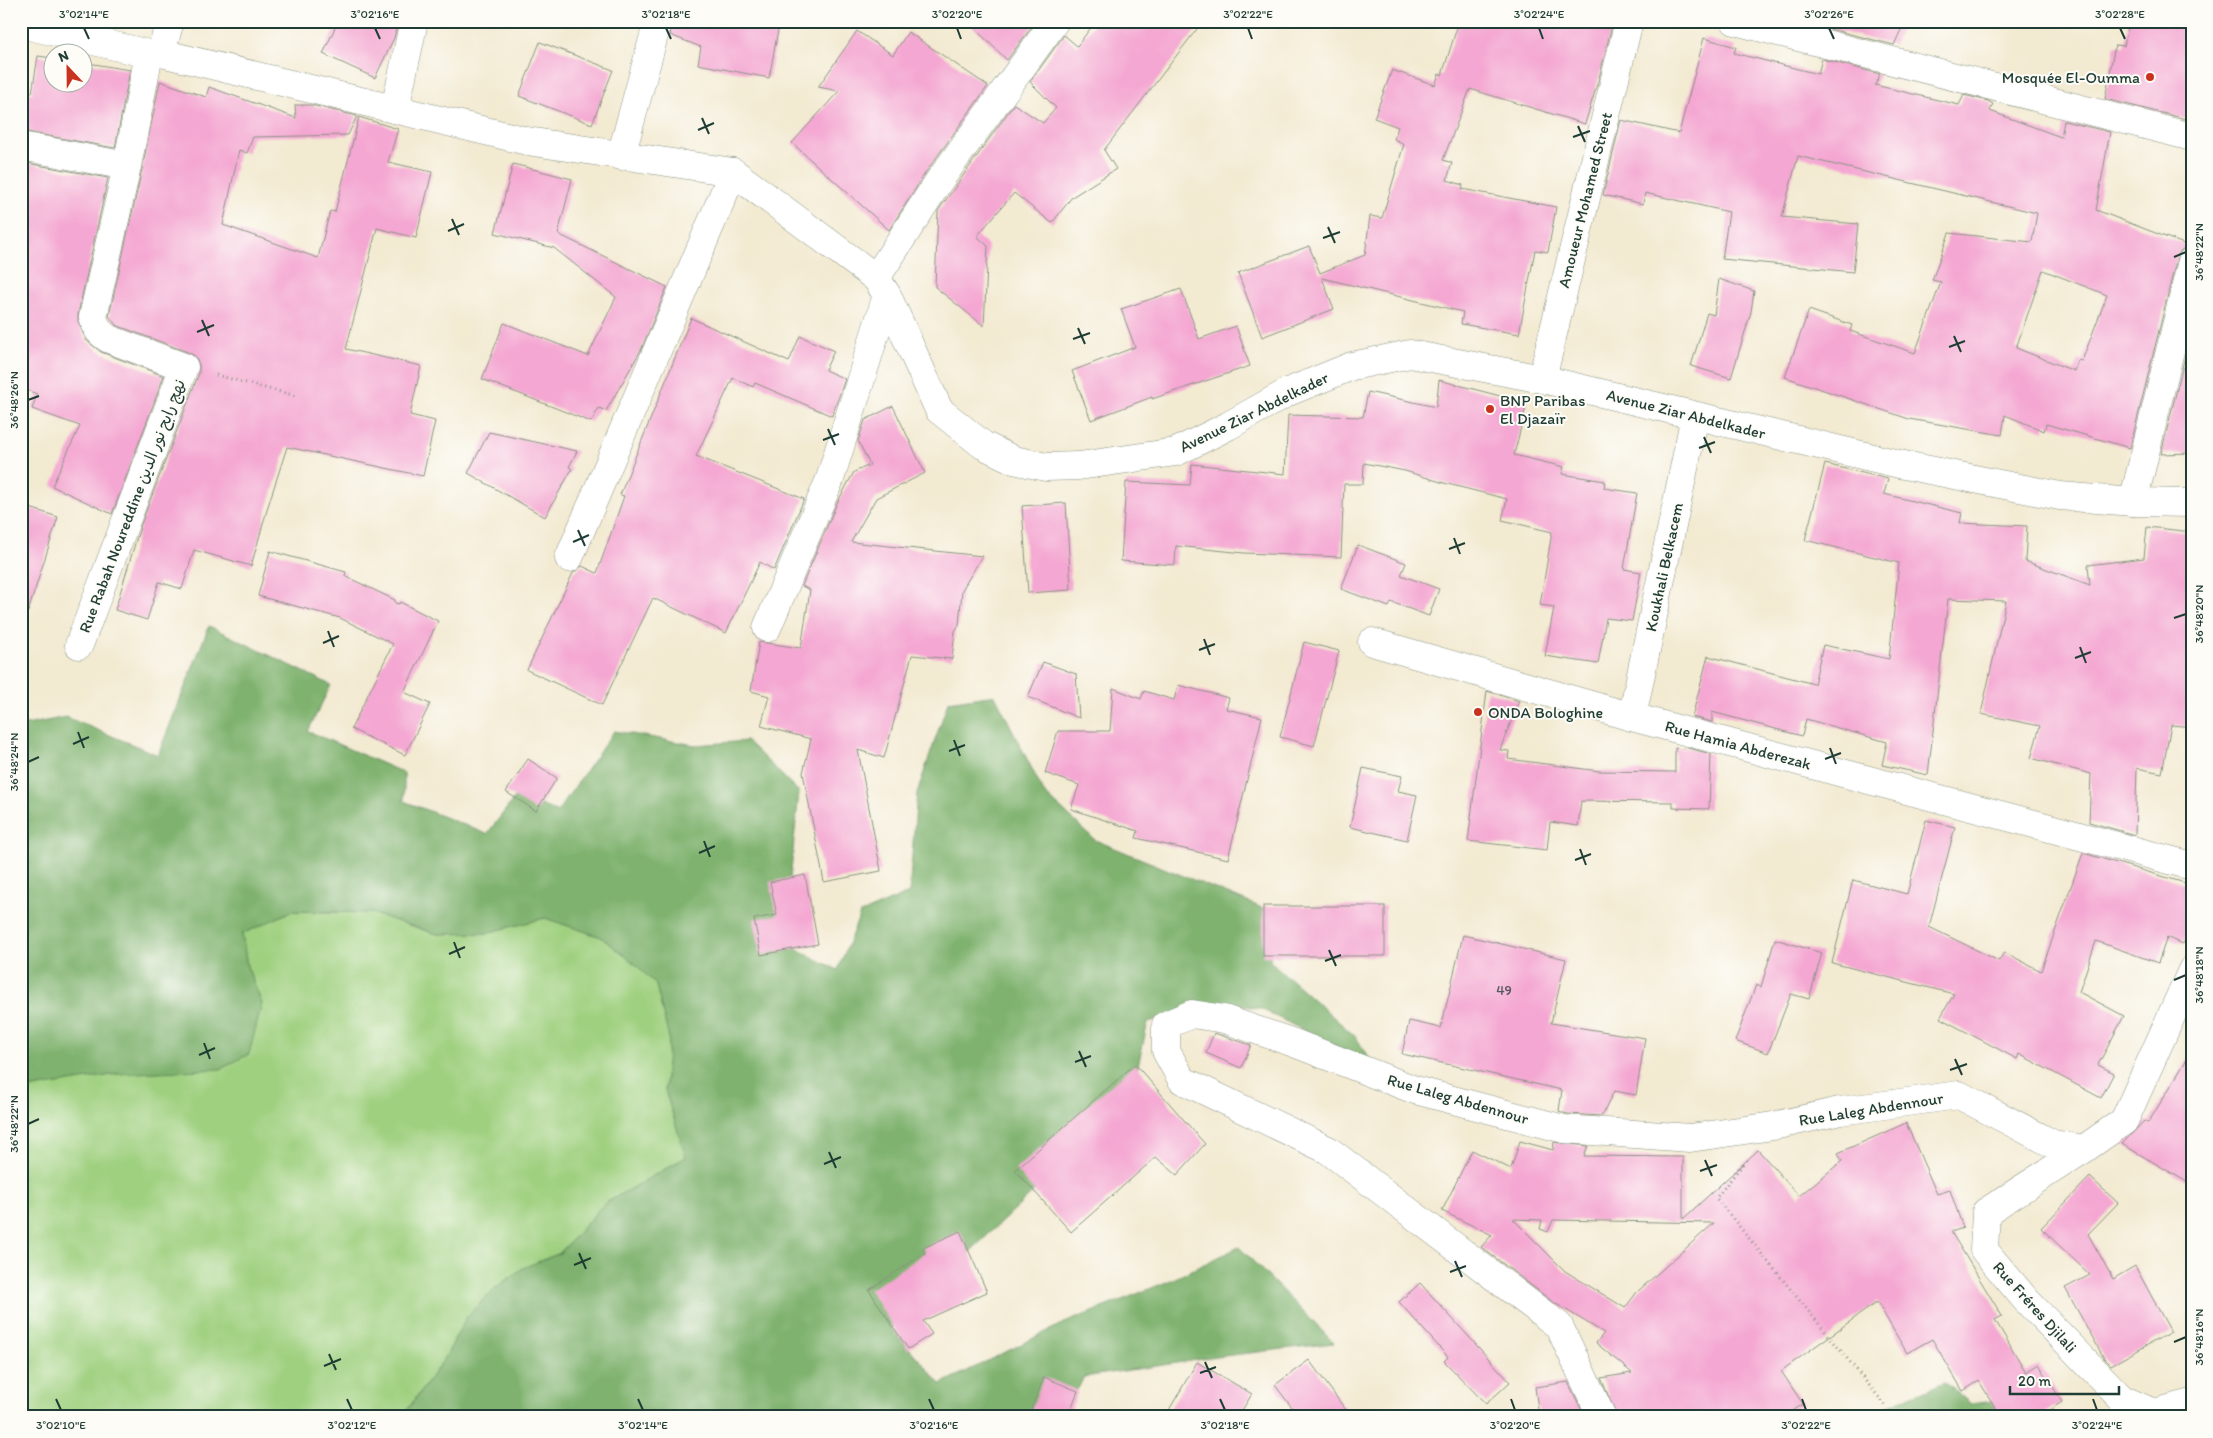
<svg xmlns="http://www.w3.org/2000/svg" width="2213" height="1438" font-family="Itim,'Playpen Sans Arabic',sans-serif">
<rect width="100%" height="100%" fill="#fdfcf7"/>
<filter id="ink" filterUnits="userSpaceOnUse"><feTurbulence type="fractalNoise" baseFrequency=".02" numOctaves="2"/><feDisplacementMap in="SourceGraphic" scale="10" xChannelSelector="R" yChannelSelector="G"/><feConvolveMatrix kernelMatrix="1 2 1 2 8 2 1 2 1" color-interpolation-filters="sRGB"/></filter>
<filter id="wash" filterUnits="userSpaceOnUse"><feTurbulence type="fractalNoise" baseFrequency=".0096" numOctaves="4" result="noise"/><feDisplacementMap in="SourceGraphic" scale="20" xChannelSelector="R" yChannelSelector="G"/><feGaussianBlur stdDeviation="1.12" result="paint"/><feColorMatrix in="noise" values="0 0 0 0 0 0 0 0 0 0 0 0 0 0 0 0 0 1.4 0 .05"/><feComposite in="paint" operator="in"/></filter>
<g filter="url(#wash)">
<rect width="100%" height="100%" fill="#f3ead2"/>
<path fill="#9fd07f" stroke="#5f865a" d="M292,911L371,913L437,934L486,933L545,918L601,937L634,963L656,985L669,1038L665,1090L686,1157L604,1204L560,1253L523,1268L495,1288L467,1316L445,1358L402,1417H21V1090L117,1074L262,1004L247,966L242,934Z"/>
<g fill="#7fb26e" stroke="#4f7851">
<path d="M209,626L331,685L308,731L404,773V801L487,834L517,795L557,812L614,731L695,745L747,741L799,792L790,880L789,945L838,970L860,914L909,893L917,793L948,702L995,695L1044,793L1095,840L1272,912L1270,961L1356,1037L1373,1065L1261,1009L1224,1002L1148,1022L1130,1101L890,1327L941,1384L1062,1324L1169,1281L1239,1247L1334,1343L1216,1357L1084,1377L1061,1417H402L445,1358L467,1316L495,1288L523,1268L560,1253L604,1204L686,1157L665,1090L669,1038L656,985L634,963L601,937L545,918L486,933L437,934L371,913L292,911L242,934L247,966L262,1004L249,1054L221,1069L117,1074L21,1090V726L66,717L158,755Z"/>
<path d="M1945,1382L1971,1404L2014,1398L2028,1417H1878L1886,1406Z"/>
</g>
<g id="blocks">
<g fill="#f4a7d2" fill-rule="evenodd">
<path d="M338,21H398L394,38L375,78L323,54Z"/>
<path d="M673,21H760L779,25L769,78L698,64L701,47L670,35Z"/>
<path d="M967,21H1036L1007,60Z"/>
<path d="M1096,21H1203L1104,150L1116,169L1072,197L1052,223L1014,193L977,236L988,246L984,326L935,287L938,211L1014,104L1043,123L1056,108L1030,82L1064,35L1077,46Z"/>
<path d="M1459,21H1613L1599,78L1585,124L1470,89L1443,160L1452,163L1447,180L1463,185L1462,189L1556,207L1548,252L1535,250L1519,334L1461,324L1463,312L1322,278L1334,309L1262,337L1238,273L1309,246L1320,273L1365,255L1370,216L1382,218L1404,144L1394,139L1398,127L1374,118L1392,70L1435,85L1439,74L1442,75Z"/>
<path d="M1832,21H1905L1894,45L1830,29Z"/>
<path d="M2129,21H2192V115L2186,119L2105,99L2115,45L2124,46Z"/>
<path d="M857,31L893,55L908,32L988,86L926,172L889,230L792,143L839,91L818,87Z"/>
<path d="M1704,38L1736,47L1734,53L1818,74L1822,59L1880,74L1875,85L1959,105L1964,95L1988,101L1993,104L1990,111L2061,137L2064,121L2110,132L2096,210L2189,246L2181,250L2177,257L2130,448L2046,424L2044,431L2005,415L2002,435L1909,419L1785,377L1809,310L1852,325L1850,331L1915,353L1941,282L1932,280L1949,233L2032,242L2037,213L1798,156L1782,217L1858,224L1853,272L1722,259L1729,212L1645,193L1643,204L1603,195L1621,120L1679,133ZM2043,270L2107,295L2082,361L2078,360L2074,371L2016,348Z"/>
<path d="M540,42L613,70L592,124L519,96Z"/>
<path d="M38,56L52,58V82H82V62L130,70L115,148L21,131L27,93H32Z"/>
<path d="M160,81L206,97L209,87L296,118L295,105H311L357,116L348,135L253,137L247,153L239,150L223,225L318,258L330,211L335,212L359,117L398,129L388,162L432,172L416,238L377,228L346,349L421,366L410,415L435,421L423,476L287,447L269,503L251,566L194,550L182,589L159,582L147,620L115,610L140,527L199,373V365L196,357L190,353L116,325L109,316L142,169Z"/>
<path d="M21,162L108,178L78,314V321L86,340L101,352L164,376L112,514L52,486L80,426L32,409L37,394L21,388Z"/>
<path d="M513,164L572,179L558,234L667,287L641,350L606,411L599,408L591,422L482,379L504,323L588,356L616,297L554,248L495,233Z"/>
<path d="M1719,279L1754,291L1751,312L1731,378L1691,366L1707,313L1714,315Z"/>
<path d="M1181,289L1199,339L1236,326L1250,366L1152,399V397L1091,420L1072,371L1135,347L1121,309Z"/>
<path d="M691,318L789,362L800,336L834,351L825,370L845,379L832,416L755,383L753,387L733,378L696,456L804,499L774,570L760,562L726,633L653,598L602,705L527,670L573,573L582,566L597,573L624,496L620,495Z"/>
<path d="M2192,328V453L2161,454Z"/>
<path d="M1439,380L1527,403L1514,455L1564,467L1562,474L1605,481L1604,488L1637,493L1624,569L1641,572L1632,621L1606,618L1598,664L1545,656L1554,607L1540,605L1552,532L1502,520L1507,499L1444,483L1405,471L1364,463L1363,484H1344L1341,557L1244,553L1176,546L1175,565L1121,561L1126,482L1190,485L1192,464L1285,474L1288,415L1363,417L1368,392L1436,407Z"/>
<path d="M893,406L925,473L876,498L851,542L982,556L962,590L959,625L955,631L952,659L912,655L884,758L858,750L881,871L824,882L803,773L811,739L761,726L769,696L751,691L759,642L801,648L810,590L802,586L837,503L854,472L870,465L858,441L865,420Z"/>
<path d="M489,432L577,451L569,467L572,469L545,517L468,473Z"/>
<path d="M1825,464L1888,479L1884,494L1962,513L1960,523L2027,526L2025,561L2090,585L2088,565L2144,558L2147,527L2192,532V727L2171,725L2162,773L2137,768L2135,835L2089,822L2091,774L2031,758L2040,726L1981,714L2006,601L1948,599L1928,775L1882,765L1887,742L1806,719L1802,736L1712,712V722L1692,717L1708,656L1814,684L1823,645L1889,659L1899,563L1805,540Z"/>
<path d="M1066,503L1071,590L1028,593L1022,506Z"/>
<path d="M30,508L58,517L28,612L21,611V535Z"/>
<path d="M1358,545L1406,563L1401,575L1439,589L1429,616L1391,602L1389,607L1341,589Z"/>
<path d="M270,551L346,572L345,576L395,600V603L399,604L400,602L438,621L404,692L430,704L405,755L351,729L393,644L340,618L258,596Z"/>
<path d="M1304,642L1339,651L1314,746L1280,737Z"/>
<path d="M1043,662L1076,674L1079,718L1028,697Z"/>
<path d="M1178,685L1229,698L1226,709L1262,717L1228,859L1136,838L1138,831L1071,809L1079,785L1045,773L1058,731H1110L1113,688L1141,699L1144,691L1174,700Z"/>
<path d="M1487,691L1519,701L1500,750L1509,751L1508,759L1599,771L1675,772V748L1684,749V747L1711,754L1709,809L1673,808V802L1581,801L1578,826L1550,822L1547,850L1468,841Z"/>
<path d="M528,759L557,778L536,811L506,792Z"/>
<path d="M1363,768L1402,776L1398,791L1417,795L1407,840L1350,827Z"/>
<path d="M1926,820L1955,827L1929,927L1999,961L2004,952L2041,971L2083,853L2192,885V926L2183,944L2167,937L2158,963L2096,941L2079,992L2124,1016L2098,1065L2114,1073L2101,1098L2019,1054L2017,1059L1940,1018L1954,994L1832,963L1853,880L1907,894Z"/>
<path d="M805,875L818,944L761,955L754,919L777,915L770,882Z"/>
<rect x="1263" y="906" width="122" height="50"/>
<path d="M1463,935L1566,959L1551,1023L1645,1038L1636,1095L1614,1091L1602,1116L1567,1114L1559,1111L1562,1090L1402,1054L1409,1021L1441,1028Z"/>
<path d="M1775,939L1822,953L1809,999L1791,994L1768,1053L1735,1041L1756,985L1761,987Z"/>
<path d="M1214,1033L1251,1045L1241,1068L1206,1053Z"/>
<path d="M2192,1051V1185L2122,1144L2144,1121L2148,1123Z"/>
<path d="M1135,1064L1205,1144L1177,1175L1156,1157L1071,1232L1015,1170Z"/>
<path d="M1906,1123L1937,1194L1950,1190L1963,1228L1951,1232L2002,1316L1995,1320L2026,1372L2039,1364L2062,1402L2038,1417H2001L1979,1381L1963,1391L1932,1339L1907,1353L1877,1302L1781,1371L1803,1404L1784,1417H1617L1601,1378L1632,1373L1596,1343L1604,1333L1553,1302L1481,1247L1492,1235L1442,1211L1472,1150L1511,1169L1520,1141L1553,1150L1554,1142L1588,1146L1584,1156L1683,1157V1219L1758,1150L1799,1196L1842,1161L1838,1153ZM1513,1219L1542,1220L1540,1229L1548,1232L1553,1220L1714,1223L1637,1292L1625,1308L1565,1271Z"/>
<path d="M2090,1177L2118,1203L2088,1234L2113,1279L2135,1266L2171,1332L2111,1365L2104,1358L2065,1288L2090,1275L2041,1228Z"/>
<path d="M960,1231L987,1292L923,1321L932,1334L908,1349L869,1290L925,1253L923,1248Z"/>
<path d="M1420,1283L1510,1382L1486,1404L1444,1361L1448,1357L1399,1302Z"/>
<path d="M1309,1360L1351,1417H1299L1275,1385Z"/>
<path d="M1197,1362L1252,1394L1238,1417H1165Z"/>
<path d="M1044,1377L1078,1391L1068,1417H1028Z"/>
<path d="M1568,1382L1585,1417H1539L1535,1387Z"/>
</g>
</g>
</g>
<g filter="url(#ink)">
<use href="#blocks" fill-opacity="0" stroke="#899483" stroke-width="1"/>
<g fill="none" stroke-linecap="round" stroke-linejoin="round">
<g stroke="#899483" stroke-width="29">
<g id="minor">
<path d="M1735,21L2192,137"/>
<path d="M161,53L170,21"/>
<path d="M395,109L414,21"/>
<path d="M21,146L127,166"/>
<path d="M621,156L658,21"/>
<path d="M876,278L939,181L1055,21"/>
<path d="M1542,379L1629,21"/>
<path d="M2133,502L2192,261"/>
<path d="M569,558L733,172"/>
<path d="M767,628L830,479L887,295"/>
<path d="M1372,642L1632,717L2192,866"/>
<path d="M79,645L184,367L109,339C99,333 96,328 93,317L127,166L149,54"/>
<path d="M1632,717L1695,416"/>
<path d="M2084,1149L1986,1212L1984,1250L2026,1300L2122,1399L2154,1413L2192,1403"/>
</g>
</g>
<g stroke="#899483" stroke-width="29">
<path id="tertiary" d="M1602,1417L1559,1326L1328,1150L1182,1080L1166,1051V1025L1192,1014L1224,1019L1294,1043L1415,1090L1564,1129L1690,1138L1773,1126L1840,1111L1959,1095L2053,1144L2084,1149L2124,1121L2192,970"/>
</g>
<g stroke="#899483" stroke-width="29">
<path id="secondary" d="M21,24L149,54L161,53L527,141L733,172L876,278L887,295L939,410L983,445L1014,460L1046,467L1079,466L1176,452L1228,426L1288,392L1352,366L1410,354L1542,379L1899,464L2060,496L2133,502L2192,503"/>
</g>
<g stroke="#899483" stroke-width="3" stroke-dasharray="1 4" stroke-linecap="butt">
<path d="M216,375L296,396"/>
<path d="M1743,1164L1716,1198L1886,1406"/>
</g>
<use href="#minor" stroke="#fff" stroke-width="28"/>
<use href="#tertiary" stroke="#fff" stroke-width="28"/>
<use href="#secondary" stroke="#fff" stroke-width="28"/>
</g>
</g>
<path fill="none" stroke="#1f3d34" stroke-width="2" d="M84,28L89,39M375,28L380,39M666,28L671,39M957,28L961,39M1248,28L1252,39M1539,28L1543,39M1829,28L1834,39M2120,28L2125,39M702,118L709,134M1578,126L1585,142M698,130L714,123M1573,137L1590,131M452,219L459,235M1328,227L1335,243M448,231L464,224M1323,238L1340,232M2174,257L2186,252M202,320L209,336M1078,328L1085,344M197,332L214,325M1954,336L1961,352M1073,339L1090,333M1949,347L1965,341M28,400L39,396M828,429L835,445M1704,437L1711,453M823,440L839,434M1699,448L1715,442M578,530L585,546M1454,538L1460,554M573,542L589,535M1449,549L1465,543M2174,618L2186,614M328,631L334,647M1204,639L1210,655M323,643L339,636M2080,647L2086,663M1199,650L1215,644M2075,658L2091,652M78,732L84,748M954,740L960,756M73,744L89,737M1830,748L1836,764M949,751L965,745M1825,759L1841,753M28,762L39,757M704,841L710,857M1580,849L1586,865M699,853L715,846M1575,860L1591,854M454,942L460,958M1329,950L1336,966M449,954L465,947M1325,961L1341,955M2174,980L2186,975M204,1043L210,1059M1079,1051L1086,1067M199,1055L215,1048M1955,1059L1962,1075M1075,1062L1091,1056M1950,1070L1967,1064M28,1124L39,1119M829,1152L836,1168M1705,1160L1712,1176M824,1164L841,1157M1700,1171L1717,1165M579,1253L586,1269M1455,1261L1462,1277M574,1265L591,1258M1450,1272L1466,1266M2174,1342L2186,1337M329,1354L336,1370M1205,1362L1212,1378M324,1366L341,1359M1200,1373L1216,1367M56,1399L61,1410M347,1399L352,1410M638,1399L643,1410M929,1399L934,1410M1220,1399L1225,1410M1511,1399L1515,1410M1802,1399L1806,1410M2093,1399L2097,1410"/>
<g fill="#c8321e" stroke="#fdfcf7" stroke-width="2">
<circle cx="2150" cy="77" r="5"/>
<circle cx="1490" cy="409" r="5"/>
<circle cx="1478" cy="712" r="5"/>
</g>
<g text-anchor="middle" dominant-baseline="central" stroke-width="4" stroke-linejoin="round" paint-order="stroke">
<g font-size="14" fill="#54585c">
<text x="1504" y="990">49</text>
</g>
<g font-size="16" fill="#1f3d34" stroke="#fdfcf7" text-anchor="start">
<text x="2140" y="77" text-anchor="end">Mosquée El-Oumma</text>
<text x="1500" y="400">BNP Paribas<tspan x="1500" dy="18">El Djazaïr</tspan></text>
<text x="1488" y="712">ONDA Bologhine</text>
</g>
<g font-size="16" fill="#1f3d34" stroke="#fdfcf7">
<text transform="translate(1585 200) rotate(-76)">Amoueur Mohamed Street</text>
<text transform="translate(1254 412) rotate(-26)">Avenue Ziar Abdelkader</text>
<text transform="translate(1686 414) rotate(14)">Avenue Ziar Abdelkader</text>
<text transform="translate(132 506) rotate(-69)">Rue Rabah Noureddine نهج رابح نور الدين</text>
<text transform="translate(1664 567) rotate(-78)">Koukhali Belkacem</text>
<text transform="translate(1738 745) rotate(15)">Rue Hamia Abderezak</text>
<text transform="translate(1458 1099) rotate(16)">Rue Laleg Abdennour</text>
<text transform="translate(1871 1109) rotate(-9)">Rue Laleg Abdennour</text>
<text transform="translate(2035 1307) rotate(48)">Rue Fréres Djilali</text>
</g>
</g>
<rect width="2213" height="1438" fill="none" stroke="#fdfcf7" stroke-width="55"/>
<g transform="translate(68 68) rotate(338)"><circle r="24" fill="#fdfcf7" stroke="#a4b0a9"/>
<path d="M0-4L9 19L0 12L-9 19Z" fill="#c8321e"/>
<text y="-8" font-size="14" font-weight="bold" text-anchor="middle" fill="#1f3d34">N</text>
</g>
<path d="M2010 1386v8h109v-8" fill="none" stroke="#1f3d34" stroke-width="2.5"/>
<text x="2018" y="1386" font-size="15" fill="#1f3d34" stroke="#fdfcf7" stroke-width="4" paint-order="stroke">20 m</text>
<rect x="28" y="28" width="2158" height="1382" fill="none" stroke="#1f3d34" stroke-width="2"/>
<g font-size="12" text-anchor="middle" fill="#1f3d34">
<text x="84" y="18">3°02'14"E</text>
<text x="375" y="18">3°02'16"E</text>
<text x="666" y="18">3°02'18"E</text>
<text x="957" y="18">3°02'20"E</text>
<text x="1248" y="18">3°02'22"E</text>
<text x="1539" y="18">3°02'24"E</text>
<text x="1829" y="18">3°02'26"E</text>
<text x="2120" y="18">3°02'28"E</text>
<text transform="translate(2199 252) rotate(-90)" y="4">36°48'22"N</text>
<text transform="translate(14 400) rotate(-90)" y="4">36°48'26"N</text>
<text transform="translate(2199 614) rotate(-90)" y="4">36°48'20"N</text>
<text transform="translate(14 762) rotate(-90)" y="4">36°48'24"N</text>
<text transform="translate(2199 975) rotate(-90)" y="4">36°48'18"N</text>
<text transform="translate(14 1124) rotate(-90)" y="4">36°48'22"N</text>
<text transform="translate(2199 1337) rotate(-90)" y="4">36°48'16"N</text>
<text x="61" y="1429">3°02'10"E</text>
<text x="352" y="1429">3°02'12"E</text>
<text x="643" y="1429">3°02'14"E</text>
<text x="934" y="1429">3°02'16"E</text>
<text x="1225" y="1429">3°02'18"E</text>
<text x="1515" y="1429">3°02'20"E</text>
<text x="1806" y="1429">3°02'22"E</text>
<text x="2097" y="1429">3°02'24"E</text>
</g>
</svg>
